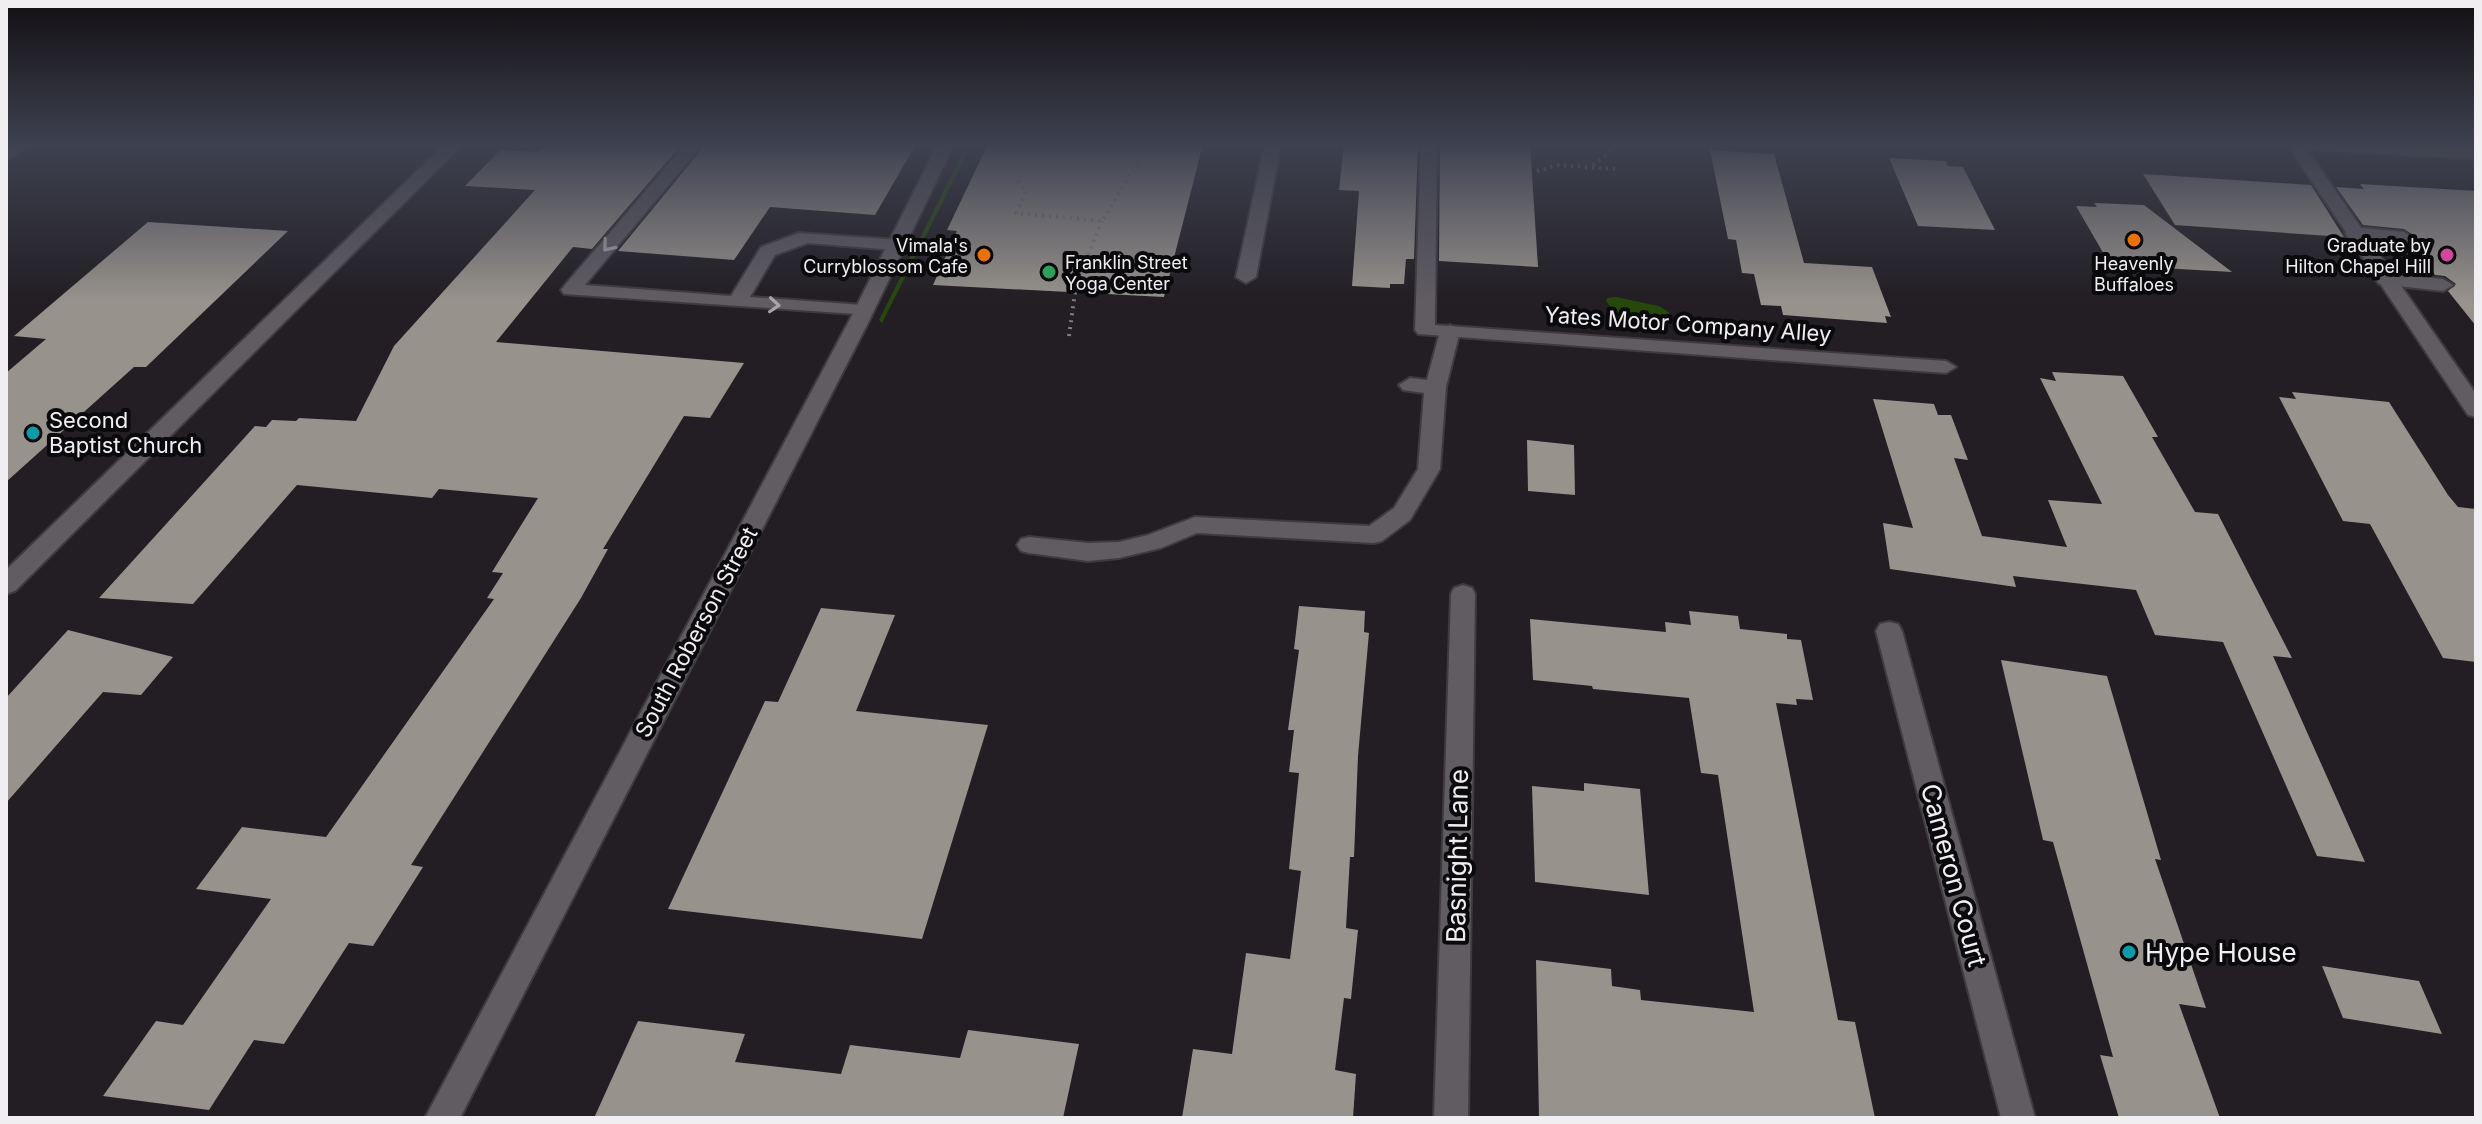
<svg xmlns="http://www.w3.org/2000/svg" width="2482" height="1124" font-family="Inter,sans-serif">
<rect width="100%" height="100%" fill="#221e23"/>
<g fill="#26480d">
<path d="M967,144H972L882,323L879,320Z"/>
<path d="M1616,297L1659,306L1670,313L1659,317L1615,313L1606,301L1607,298Z"/>
</g>
<g fill="#97928c">
<path d="M547,144H682L592,249L573,247L496,342L744,363L710,418L684,416L603,549H608L581,598L411,865L423,867L373,946L349,943L284,1044L254,1040L209,1110L103,1096L156,1021L183,1025L271,899L196,889L242,827L326,837L494,599L487,598L503,573L492,572L538,498L439,489L432,498L297,485L193,604L99,598L255,426L266,427L272,420L296,421L299,418L356,421L394,346L535,190L465,186L500,150L539,152Z"/>
<path d="M706,144H916L875,215L770,207L734,260L618,251Z"/>
<path d="M988,144H1203L1164,297L933,285L957,231L947,230Z"/>
<path d="M1344,144H1418L1414,259H1406L1404,284H1390V288L1352,286L1359,191L1339,190Z"/>
<path d="M1440,144H1530L1538,267L1439,261Z"/>
<path d="M1710,150L1774,154L1804,263L1872,267L1891,317L1885,316L1887,323L1783,315L1781,306L1761,305L1754,274L1742,273L1736,240L1728,239Z"/>
<path d="M1889,158L1946,161L1948,166L1963,167L1995,230L1918,226Z"/>
<path d="M2143,174L2311,185L2344,237L2175,225Z"/>
<path d="M2360,184L2476,191V326L2448,291L2456,284L2445,276L2435,275L2410,244L2416,239L2415,236L2404,229L2363,225L2336,187L2364,189Z"/>
<path d="M2094,203L2144,205L2232,272L2127,266L2122,257L2105,256L2076,206L2097,207Z"/>
<path d="M148,222L288,231L146,367H134L6,482V373L46,339L14,336Z"/>
<path d="M2052,372L2123,376L2158,437H2152L2195,512L2218,514L2292,658L2273,656L2365,862L2317,856L2223,642L2155,635L2136,590L2013,576L2016,587L1890,569L1883,523L1913,528L1873,399L1934,404L1938,415H1951L1968,460L1954,458L1982,536L2067,547L2048,500L2102,504L2040,378L2056,381Z"/>
<path d="M2292,392L2389,402L2448,495L2458,507L2476,509V662L2443,658L2370,524L2343,521L2279,397L2296,399Z"/>
<path d="M1527,440L1574,445L1575,495L1528,491Z"/>
<path d="M1299,606L1365,611L1364,632L1369,633L1358,756L1354,857H1350L1346,928L1358,930L1351,999L1344,998L1335,1070L1356,1074L1353,1118H1182L1193,1049L1232,1054L1246,953L1290,959L1301,871L1289,869L1299,773L1289,772L1294,730H1288L1299,650L1294,649Z"/>
<path d="M821,608L895,615L856,711L988,725L922,939L668,909L765,701L778,702Z"/>
<path d="M1689,611L1738,616L1740,629L1787,634V639L1801,640L1813,700L1796,699L1797,705L1776,703L1838,1020L1855,1022L1875,1118H1539L1536,960L1611,969L1612,986L1640,990L1641,1000L1754,1012L1718,775L1701,773L1689,698L1593,689L1592,686L1533,680L1530,619L1666,632L1665,622L1691,625Z"/>
<path d="M68,630L173,657L141,695L103,692L6,803V698Z"/>
<path d="M2001,660L2107,676L2161,860L2155,859L2206,1008L2179,1004L2220,1118H2119L2100,1055L2113,1057L2053,842L2043,840Z"/>
<path d="M1584,783L1640,789L1649,895L1535,882L1532,786L1584,791Z"/>
<path d="M2322,966L2419,981L2442,1034L2343,1018Z"/>
<path d="M638,1021L745,1034L735,1062L841,1074L850,1045L960,1058L968,1030L1079,1044L1063,1118H594Z"/>
</g>
<g fill="none" stroke-linecap="round" stroke-linejoin="round">
<g stroke="#3e3b3f" stroke-width="4">
<g id="lane">
<path d="M686,144H703L585,285L731,296L761,247L799,233L901,240L903,244L901,248L894,250L808,243L775,255L750,297L863,305L870,307L873,311L870,315L564,294L561,290L564,286Z"/>
<path d="M1265,144H1281L1256,277L1246,283L1236,277Z"/>
<path d="M2354,227L2404,232L2413,238L2404,244L2347,237L2345,233Z"/>
<path d="M2386,274L2443,279L2453,285L2443,291L2379,284L2376,280L2379,276Z"/>
<path d="M1450,325L1460,331L1446,387L1440,469L1410,520L1382,541L1374,543L1197,533L1161,548L1119,558L1088,561L1029,553L1021,551L1017,545L1021,539L1029,537L1088,543L1119,542L1148,535L1195,517L1369,526L1394,508L1418,469L1424,393L1403,390L1399,385L1410,378L1427,380L1440,331Z"/>
</g>
</g>
<g stroke="#3e3b3f" stroke-width="4">
<g id="street">
<path d="M445,144H463L15,591L6,594V570Z"/>
<path d="M938,144H954L869,321L460,1118H425L849,321Z"/>
<path d="M1421,144H1437L1435,325L1946,361L1956,367L1946,373L1418,334L1415,330Z"/>
<path d="M2287,144H2303L2476,394V417L2468,415Z"/>
<path d="M1463,585L1472,588L1475,594L1468,1118H1434L1451,594L1454,588Z"/>
<path d="M1889,622L1898,624L1902,631L2035,1118H2001L1876,631L1880,624Z"/>
</g>
</g>
<g stroke="#3e3b3f" stroke-width="4">
<g id="secondary">
<path d="M12,144H32L6,160V148Z"/>
<path d="M2289,144H2386L2476,149V159L2297,149Z"/>
</g>
</g>
<g stroke="#807d81" stroke-width="4" stroke-dasharray="2 5" stroke-linecap="butt">
<path d="M1593,165L1621,144"/>
<path d="M1537,171L1558,165L1615,169"/>
<path d="M1018,181L1026,192L1016,213L1102,221L1149,144"/>
<path d="M1069,336L1076,285L1102,221"/>
</g>
<use href="#lane" fill="#605c62" fill-rule="evenodd"/>
<use href="#street" fill="#605c62" fill-rule="evenodd"/>
<use href="#secondary" fill="#89665a" fill-rule="evenodd"/>
</g>
<defs><path id="oneway-chevron" d="M-2-3.5L2.5 0L-2 3.5" fill="none" stroke-width="1.6" stroke-linecap="round" stroke-linejoin="round" transform="scale(2)"/></defs>
<g stroke="#a8a5aa">
<use href="#oneway-chevron" transform="translate(608 246) rotate(130)"/>
<use href="#oneway-chevron" transform="translate(774 305) rotate(4)"/>
</g>
<linearGradient id="sky" x2="0" y2="1"><stop stop-color="#131013"/><stop offset="0.48" stop-color="#3e4150"/><stop offset="1" stop-color="#3e4150" stop-opacity="0"/></linearGradient>
<rect width="2482" height="301" fill="url(#sky)"/>
<g fill="#e8710a" stroke="#0a090b" stroke-width="3">
<circle cx="2134" cy="240" r="8"/>
<circle cx="984" cy="255" r="8"/>
</g>
<circle fill="#d1479c" stroke="#0a090b" stroke-width="3" cx="2447" cy="255" r="8"/>
<circle fill="#2e9e5b" stroke="#0a090b" stroke-width="3" cx="1049" cy="272" r="8"/>
<g fill="#0f9aa8" stroke="#0a090b" stroke-width="3">
<circle cx="33" cy="433" r="8"/>
<circle cx="2129" cy="952" r="8"/>
</g>
<g text-anchor="middle" dominant-baseline="central" stroke-width="8" stroke-linejoin="round" paint-order="stroke">
<g font-size="18" fill="#f1eef2" stroke="#0a090b" text-anchor="end">
<text x="968" y="245">Vimala's<tspan x="968" dy="21">Curryblossom Cafe</tspan></text>
<text x="2431" y="245">Graduate by<tspan x="2431" dy="21">Hilton Chapel Hill</tspan></text>
<text x="1065" y="262" text-anchor="start">Franklin Street<tspan x="1065" dy="21">Yoga Center</tspan></text>
<text x="2134" y="263" text-anchor="middle">Heavenly<tspan x="2134" dy="21">Buffaloes</tspan></text>
</g>
<g font-size="22" fill="#f1eef2" stroke="#0a090b">
<text transform="translate(1688 324) rotate(4)">Yates Motor Company Alley</text>
<text transform="translate(696 632) rotate(-62)">South Roberson Street</text>
</g>
<g font-size="22" fill="#f1eef2" stroke="#0a090b" text-anchor="start">
<text x="49" y="420">Second<tspan x="49" dy="25">Baptist Church</tspan></text>
</g>
<g font-size="26" fill="#f1eef2" stroke="#0a090b">
<text transform="translate(1457 856) rotate(-89)">Basnight Lane</text>
<text transform="translate(1954 875) rotate(75)">Cameron Court</text>
</g>
<g font-size="26" fill="#f1eef2" stroke="#0a090b" text-anchor="start">
<text x="2145" y="952">Hype House</text>
</g>
</g>
<rect width="2482" height="1124" fill="none" stroke="#f1eef2" stroke-width="16"/>
</svg>
